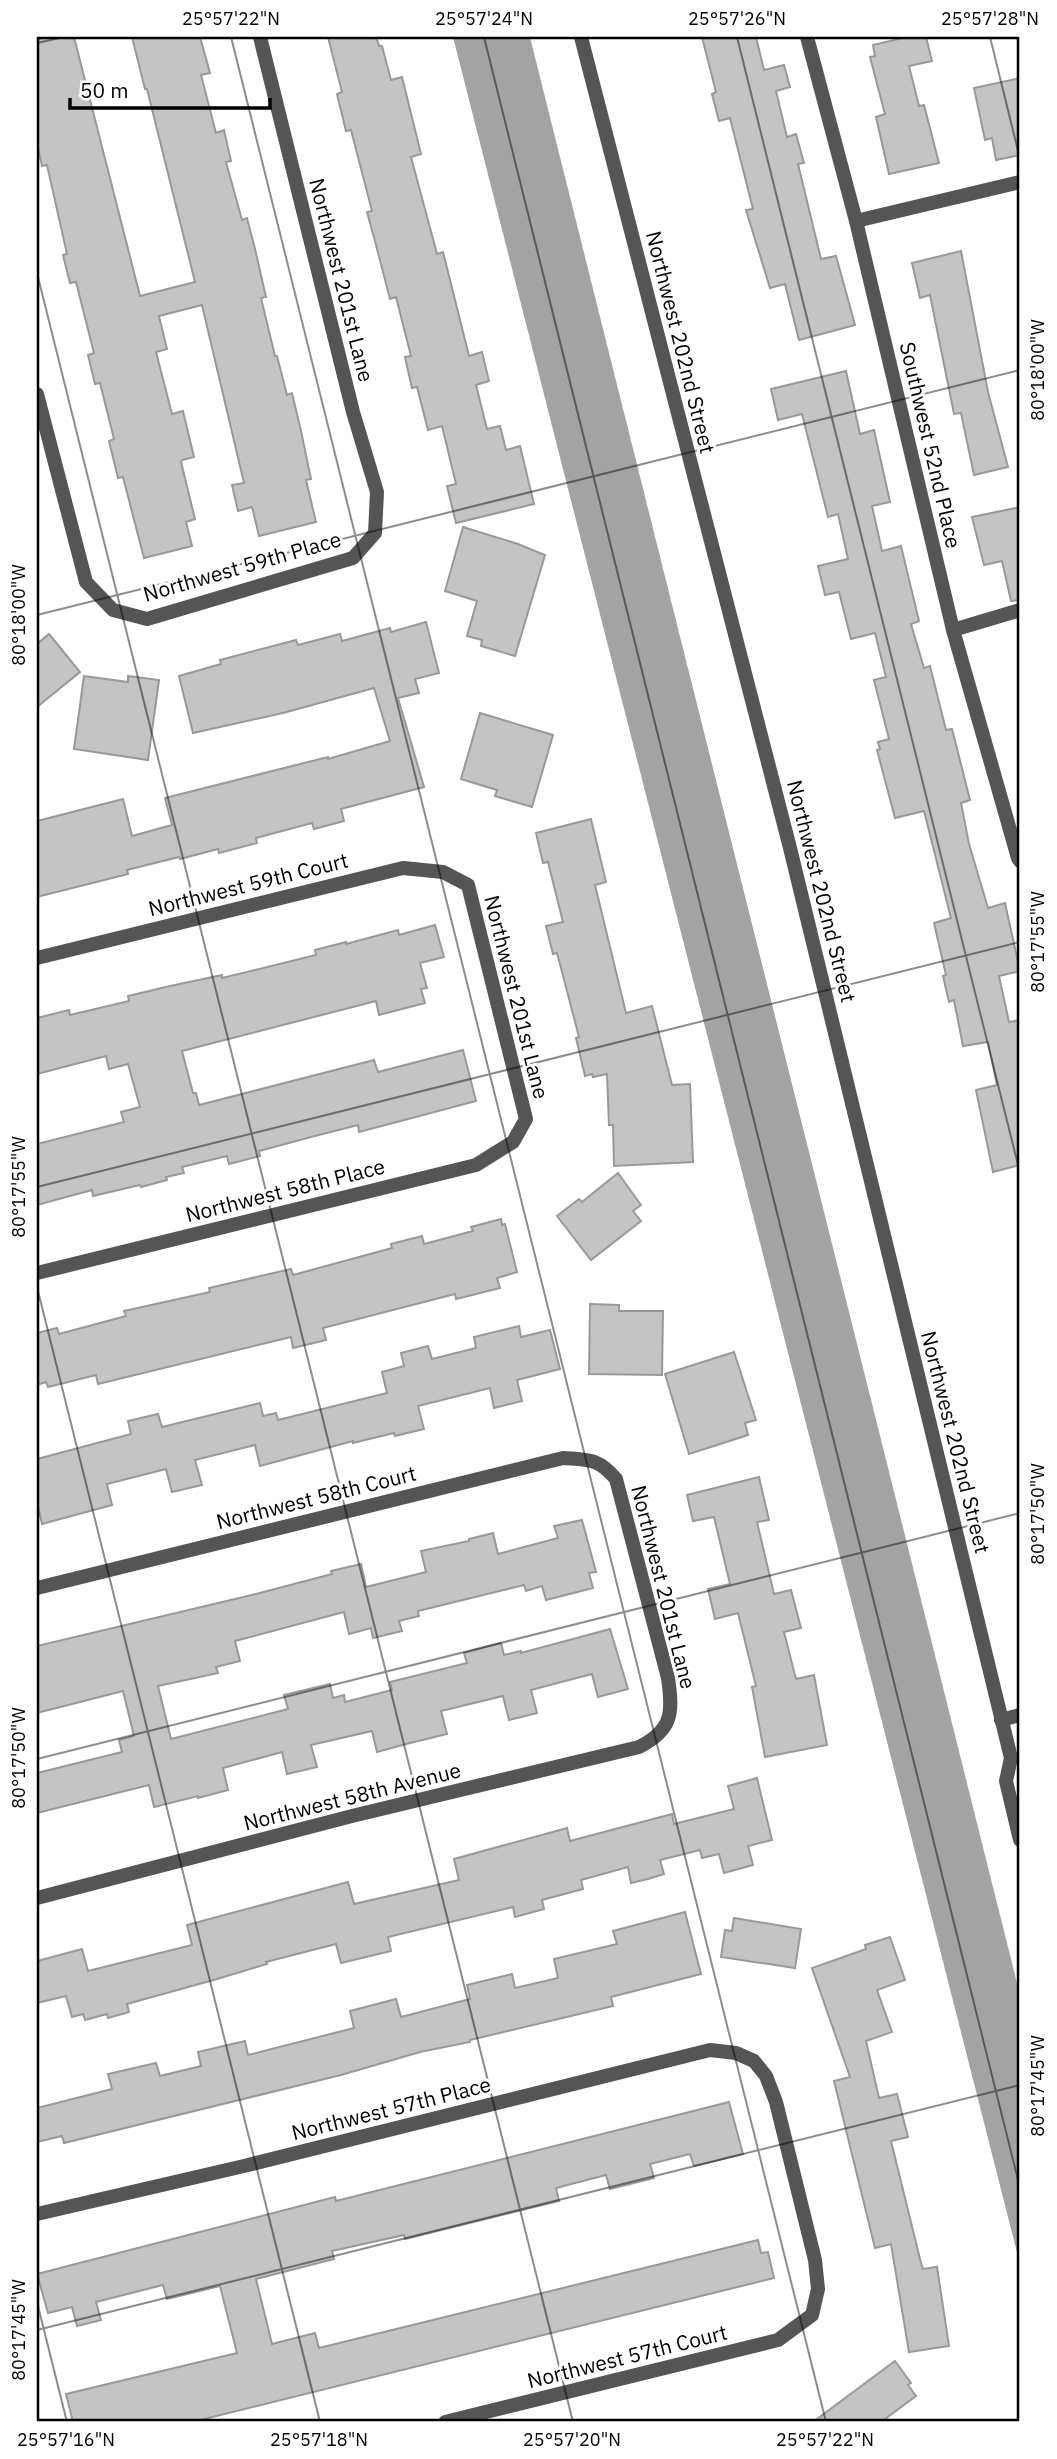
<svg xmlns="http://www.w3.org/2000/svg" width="1057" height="2459" font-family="'IBM Plex Sans',sans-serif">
<rect width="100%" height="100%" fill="#fff"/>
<path fill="#a3a3a3" d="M453,37H530L1020,1995V2264Z"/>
<g fill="#c4c4c4" stroke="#999" stroke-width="2">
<path d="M47,37H74L140,296L195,282L147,89H145L132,37H200L210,73L201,75L216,133L224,130L231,161L226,162L242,220L247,218L255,249L266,297L261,298L275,356H277L287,395L292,393L301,431L311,479L306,480L316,522L259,536L252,507L238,511L232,485L244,483L202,305L159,316L167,349L156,352L172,414L183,411L194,457L182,460L181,462L195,519L186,522L192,546L144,558L123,477L118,478L109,441L114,439L100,383L95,384L88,355L94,353L76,282L70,283L63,255L67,254L47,165L42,166L37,144V39Z"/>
<path d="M328,37H376L379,46H382L391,80L402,77L421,154L411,157L437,254L443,252L469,356L482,352L489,381L476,385L487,429L500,426L506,450L520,446L534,504L456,523L447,486L456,484L442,426L428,430L417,387L412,388L405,357L411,356L396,297L390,299L375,241L367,212L372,211L351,130L346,131L337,94L342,92Z"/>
<path d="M702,37H756L764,70L784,65L790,87L776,91L787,137L796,134L804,163L798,164L821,259L836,256L855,325L799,340L785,284L770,288L746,210L753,209L730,118L719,121L712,94L716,92Z"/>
<path d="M907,37H926L932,61L909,66L919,106L924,105L939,163L889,174L876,117L885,114L870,57L875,56L873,45Z"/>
<path d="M1020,78V155L996,160L992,138L985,140L974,88Z"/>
<path d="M961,251L988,392L1008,467L974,475L961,413L954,414L930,295L920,298L912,263Z"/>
<path d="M846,371L860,434L874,430L890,502L872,506L882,551L901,546L919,621L911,624L924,668L930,666L946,730L952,729L970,800L961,803L969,844L988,908L1005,903L1020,971L999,976L1009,1022L1020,1020V1165L993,1172L976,1090L997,1085L988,1042L963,1046L954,1000L949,1002L943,976L946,975L934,923L951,918L924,811L895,818L877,750L880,749L878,742L889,739L874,680L886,677L875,633L851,639L839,592L825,595L818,566L848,559L838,514L828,517L802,414L778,420L771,389Z"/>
<path d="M1020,507V600L1011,601L1002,561L984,565L972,517Z"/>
<path d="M463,527L518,544L545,555L515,656L481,646L482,640L467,636L477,601L445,591Z"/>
<path d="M426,622L439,673L415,679L419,693L398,698L424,787L341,809L344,821L314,829L312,823L256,838L257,843L219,853L218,849L180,859L179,857L127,870L128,874L37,897V821L123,799L132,836L172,825L165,798L328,757V759L390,741L374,688L283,713L193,733L179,676L221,664L220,660L296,640L298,645L340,634L342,641L390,628L391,632Z"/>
<path d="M49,634L80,672L37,707V644Z"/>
<path d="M84,676L128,682V676L159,680L148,760L74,749Z"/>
<path d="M480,713L553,735L532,807L495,796L497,790L461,779Z"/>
<path d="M591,819L606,882L595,885L626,1013L652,1006L672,1085L690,1084L693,1162L614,1166L613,1125H609L607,1074L593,1077L592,1074L585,1076L576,1038L579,1037L566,987L557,953L553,954L546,926L563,922L548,862L543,863L536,833Z"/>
<path d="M435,925L444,957L420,963L427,988L421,989L425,1003L379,1015L376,1001L182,1051L193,1093H196L199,1105L374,1060L378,1072L463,1050L476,1101L359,1132L358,1125L315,1136L259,1151L260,1156L229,1164L227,1156L182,1167L184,1173L166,1177L167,1180L141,1187L140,1185L93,1196L92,1190L37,1205V1144L124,1122L121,1112L140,1107L128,1064L109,1069L106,1056L37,1074V1018L69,1010L70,1015L129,1001L128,996L170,986L222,975V978L316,955L315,950L346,942V944L398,930L399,935Z"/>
<path d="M618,1173L641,1205L633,1211L641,1221L591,1260L557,1216L579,1199L582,1202Z"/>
<path d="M501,1219L502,1225L505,1224L517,1272L497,1278L500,1288L456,1299L455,1294L323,1328L326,1340L293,1348L291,1337L98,1384L96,1375L48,1387L46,1382L37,1385V1333L57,1328L59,1334L126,1316L124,1311L210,1292L209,1288L291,1269L293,1275L392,1248L391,1244L422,1236L424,1244L473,1231L471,1227Z"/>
<path d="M590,1304L619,1305V1311H663L662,1375L589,1374Z"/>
<path d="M519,1326L521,1337L550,1330L560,1369L517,1380L522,1401L494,1408L490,1388L418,1406L424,1429L395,1436L394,1433L353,1443V1441L260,1466L255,1445L195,1460L202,1485L172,1492L166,1469L107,1484L112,1505L42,1524L37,1502V1459L131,1434L128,1421L158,1414L162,1427L260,1403L263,1416L276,1413L278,1420L387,1393L382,1372L404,1366L401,1353L428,1346L432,1359L476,1348L474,1337Z"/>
<path d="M734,1352L756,1420L745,1423L748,1435L689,1454L665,1374Z"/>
<path d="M759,1477L769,1520L757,1522L774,1594L791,1590L801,1628L784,1632L796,1679L814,1675L827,1745L765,1757L752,1687L756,1686L738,1613L715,1619L708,1589L730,1584L714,1517L693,1521L687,1495Z"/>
<path d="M582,1520L596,1572L589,1573L593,1588L546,1600L542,1586L526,1591L524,1585L418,1611L419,1616L399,1621L402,1631L373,1638L371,1628L349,1634L344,1612L235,1641L240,1661L216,1667L218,1673L158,1686L171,1739L288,1709L284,1695L330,1684L333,1698L344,1695L345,1702L392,1690L390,1682L467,1663L464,1653L501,1643L504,1655L521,1651V1653L610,1629L628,1689L598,1697L592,1674L531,1690L537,1713L509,1720L503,1696L441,1711L447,1734L410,1743L377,1752L372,1731L311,1745L317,1767L287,1774L282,1752L223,1768L228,1790L198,1798V1796L154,1807L149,1785L37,1813V1773L122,1752L119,1740L134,1736L123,1691L37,1713V1646L256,1594L332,1574L331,1571L361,1564L366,1587L426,1572L421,1551L469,1541V1539L493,1533L498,1554L558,1538L554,1526Z"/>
<path d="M757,1778L772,1840L748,1846L753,1865L724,1873L719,1854L702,1858L700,1850L660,1860L664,1874L648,1879L631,1883L628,1867L581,1880L583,1889L542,1900L544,1909L515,1917L513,1907L388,1937L391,1951L341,1963L336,1944L266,1962L267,1964L217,1979L127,2004L129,2012L108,2018L107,2014L85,2020L83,2014L72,2017L66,1996L37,2003V1961L82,1949L88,1971L192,1945L187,1925L348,1882L354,1904L459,1880L454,1859L567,1828L570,1841L672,1814L674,1824L734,1809L728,1786Z"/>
<path d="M685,1912L701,1974L611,1997L613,2006L470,2040V2042L420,2052L341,2075L64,2143L62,2136L37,2142V2108L112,2089L108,2074L156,2063L160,2076L201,2066L198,2052L245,2041L248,2055L354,2028L350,2011L396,1999L401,2017L470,1999L467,1985L512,1974L515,1988L558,1978L554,1959L617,1944L613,1931Z"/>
<path d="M734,1918L801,1929L795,1968L721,1957L725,1930L732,1931Z"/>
<path d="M890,1937L905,1980L877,1990L892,2032L866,2041L879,2098L897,2094L908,2137L891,2141L921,2263L923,2269L937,2267L949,2346L909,2352L891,2244L875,2248L834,2081L850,2077L812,1968L866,1949L865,1945Z"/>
<path d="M729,2102L743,2154L694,2166L690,2154L650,2164L654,2178L610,2189L606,2175L556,2188L559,2201L405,2239L404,2235L332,2251L334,2259L256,2279L272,2344L315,2333L319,2348L758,2240L761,2253L768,2252L774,2278L192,2422H73L66,2394L237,2353L220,2286L167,2299L163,2285L96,2302L101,2320L77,2326L72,2307L48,2313L37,2274L335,2197L336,2201Z"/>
<path d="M895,2361L911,2383L908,2385L916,2396L881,2422H813Z"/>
</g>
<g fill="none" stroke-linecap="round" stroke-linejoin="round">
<g stroke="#555" stroke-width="14">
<path d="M807,37L856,221L953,630L1018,858L1020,861"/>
<path d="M856,221L1020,182"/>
<path d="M37,394L86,582L113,610L147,619L353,558L375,533L377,492L353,412L260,37"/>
<path d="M953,630L1020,610"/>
<path d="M37,958L403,868L443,872L468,885L526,1119L513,1142L476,1165L37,1273"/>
<path d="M37,1588L563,1458C589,1460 598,1458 616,1479L668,1678C673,1712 673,1730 639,1747L352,1816L37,1898"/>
<path d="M1001,1720L1020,1715"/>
<path d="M37,2214L244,2166L710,2050L736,2053L754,2061L766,2076L776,2102L815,2260L818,2289L812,2315L778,2340L445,2422"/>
</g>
<path stroke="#555" stroke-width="14" d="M581,37L790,848L1011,1758L1006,1781L1020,1840"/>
</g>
<path fill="none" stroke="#000" stroke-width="2" stroke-opacity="0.45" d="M231,37L826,2422M484,37L1020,2188M737,37L1020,1173M990,37L1020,159M37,43L64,37M37,273L573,2422M37,615L1020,370M37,1187L1020,942M37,1287L320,2422M37,1759L1020,1513M37,2302L67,2422M37,2330L1020,2085"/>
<g text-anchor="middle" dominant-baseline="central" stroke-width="6" stroke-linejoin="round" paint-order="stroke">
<g font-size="21" fill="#000" stroke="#fff">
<text transform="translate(342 280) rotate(76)">Northwest 201st Lane</text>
<text transform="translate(681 342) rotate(76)">Northwest 202nd Street</text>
<text transform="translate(931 445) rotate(77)">Southwest 52nd Place</text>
<text transform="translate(242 566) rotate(-16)">Northwest 59th Place</text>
<text transform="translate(248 884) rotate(-14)">Northwest 59th Court</text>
<text transform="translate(822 891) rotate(76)">Northwest 202nd Street</text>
<text transform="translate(517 997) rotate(76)">Northwest 201st Lane</text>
<text transform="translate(285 1190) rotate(-14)">Northwest 58th Place</text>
<text transform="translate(956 1442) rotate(76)">Northwest 202nd Street</text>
<text transform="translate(316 1497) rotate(-14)">Northwest 58th Court</text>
<text transform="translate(664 1587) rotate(76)">Northwest 201st Lane</text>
<text transform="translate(352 1796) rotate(-14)">Northwest 58th Avenue</text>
<text transform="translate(391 2108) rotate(-14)">Northwest 57th Place</text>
<text transform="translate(627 2356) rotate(-14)">Northwest 57th Court</text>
</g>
</g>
<rect width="1057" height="2459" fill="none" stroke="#ffffff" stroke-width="77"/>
<path d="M70 98v10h200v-10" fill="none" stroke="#000000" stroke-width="3.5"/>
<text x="80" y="98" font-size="21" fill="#000000" stroke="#ffffff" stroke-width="5" paint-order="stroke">50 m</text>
<rect x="38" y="38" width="980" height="2382" fill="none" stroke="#000" stroke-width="2.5"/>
<g font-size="18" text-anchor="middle" fill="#000">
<text x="231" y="25">25°57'22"N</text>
<text x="484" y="25">25°57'24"N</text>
<text x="737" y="25">25°57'26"N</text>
<text x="990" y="25">25°57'28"N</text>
<text transform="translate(1038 370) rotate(-90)" y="6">80°18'00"W</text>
<text transform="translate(19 615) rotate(-90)" y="6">80°18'00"W</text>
<text transform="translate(1038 942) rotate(-90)" y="6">80°17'55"W</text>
<text transform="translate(19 1187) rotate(-90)" y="6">80°17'55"W</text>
<text transform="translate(1038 1514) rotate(-90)" y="6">80°17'50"W</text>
<text transform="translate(19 1758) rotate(-90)" y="6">80°17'50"W</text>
<text transform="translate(1038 2086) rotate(-90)" y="6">80°17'45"W</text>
<text transform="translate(19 2330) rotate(-90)" y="6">80°17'45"W</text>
<text x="66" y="2446">25°57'16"N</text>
<text x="319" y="2446">25°57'18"N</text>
<text x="572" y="2446">25°57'20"N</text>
<text x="825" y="2446">25°57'22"N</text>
</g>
</svg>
